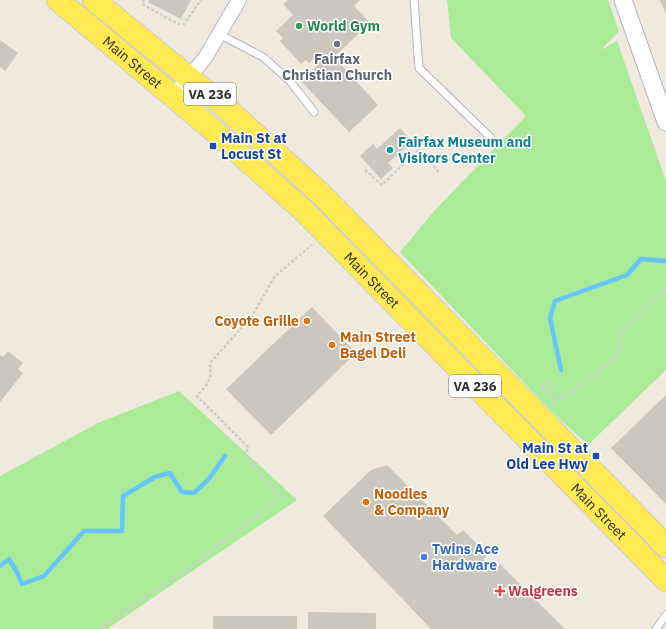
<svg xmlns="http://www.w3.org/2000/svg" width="666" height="629" font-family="'IBM Plex Sans',sans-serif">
<rect width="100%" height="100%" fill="#f0eade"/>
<g fill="#a9eb96">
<path d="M447,0H608L619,31L601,50L617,41L666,181V370L588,445L549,409L400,252L436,209L526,116L451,38Z"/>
<path d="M179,391L297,500L107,629H0V476L98,423Z"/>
</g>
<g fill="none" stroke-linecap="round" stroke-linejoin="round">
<g stroke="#67c4fc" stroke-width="4.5">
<path d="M561,370L550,318L555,301L627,275L641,259L666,261"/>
<path d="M0,566L9,559L17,572L22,584L44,576L84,531H122L123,496L155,477L170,473L182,492L194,493L208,480L225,456"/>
</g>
</g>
<g fill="#cbc7be">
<path d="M149,0H191L181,19L148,2Z"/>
<path d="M288,0H360L354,6L370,23L334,57L378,105L349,132L301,81L319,64L314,58L309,63L306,60L301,64L280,41L283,38L276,31L293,15L283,4Z"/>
<path d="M660,0H666V14Z"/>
<path d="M0,40L18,53L5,71L0,67Z"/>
<path d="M400,128L412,141L388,163L393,168L381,179L360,156L373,144L377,149Z"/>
<path d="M312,307L356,353L271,435L226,389Z"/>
<path d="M8,351L23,363L18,369L23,373L0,402V355L3,357Z"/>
<path d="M666,395V504L611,448Z"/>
<path d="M387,465L457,535L463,530L488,555L483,559L494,571L500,564L565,629H431L323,516L371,470Z"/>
<path d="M308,612L376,613V629H308Z"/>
<rect x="213" y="616" width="84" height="13"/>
</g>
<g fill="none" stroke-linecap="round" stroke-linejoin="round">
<g stroke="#b2b3c2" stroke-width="9">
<g id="service">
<path d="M414,0L419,68L491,138"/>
<path d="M219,34L263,57L290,81L314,112"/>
<path d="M656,629L666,615"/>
</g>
</g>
<g stroke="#b2b3c2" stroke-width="16">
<path id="minor" d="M173,96L205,58L239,0"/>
</g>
<g stroke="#b2b3c2" stroke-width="19">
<path id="tertiary" d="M623,0L666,122"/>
</g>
<g stroke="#cdcdcd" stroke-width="24">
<g id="primary">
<path id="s1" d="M58,0L212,129L304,211L666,580"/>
<path d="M94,0L225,107L321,194L666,546"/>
</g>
</g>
<g stroke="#cdcdcd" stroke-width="2.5" stroke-dasharray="3 2" stroke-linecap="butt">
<path d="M144,0L142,4L178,24H184L201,0"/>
<path d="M365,170L382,185L418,150L439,172"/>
<path d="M552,405L555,401L541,387L546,383L562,400L611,362L619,349L620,332L666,287"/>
<path d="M98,629L199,561L281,497L245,457L248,447L197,396C208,383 212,381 210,363L252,316L275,276L312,245"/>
</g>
<use href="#service" stroke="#fff" stroke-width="7"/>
<use href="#minor" stroke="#fff" stroke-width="14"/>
<use href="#tertiary" stroke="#fff" stroke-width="17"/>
<use href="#primary" stroke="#ffea54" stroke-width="22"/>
</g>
<circle fill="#2e9e5b" stroke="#fff" stroke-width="1.5" cx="299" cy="26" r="4"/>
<circle fill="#6b7280" stroke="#fff" stroke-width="1.5" cx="337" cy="44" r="4"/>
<g fill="#1a4fb4" stroke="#fff" stroke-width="1.5">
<rect x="209" y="142" width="8" height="8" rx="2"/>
<rect x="592" y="452" width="8" height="8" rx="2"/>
</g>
<circle fill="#0f9aa8" stroke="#fff" stroke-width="1.5" cx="390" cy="150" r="4"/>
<g fill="#e8710a" stroke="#fff" stroke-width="1.5">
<circle cx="307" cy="321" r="4"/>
<circle cx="332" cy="345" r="4"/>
<circle cx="366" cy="502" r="4"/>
</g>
<circle fill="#3f7fe0" stroke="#fff" stroke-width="1.5" cx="424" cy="557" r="4"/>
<path fill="#e0444e" stroke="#fff" stroke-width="1.5" d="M498 585h4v4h4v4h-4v4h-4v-4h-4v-4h4z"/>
<g text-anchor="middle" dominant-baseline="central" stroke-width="3" stroke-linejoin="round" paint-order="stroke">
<g fill="#fff" stroke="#6c6c6c" stroke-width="1">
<rect x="184" y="83" width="52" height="22" rx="3"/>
<rect x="449" y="375" width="52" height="22" rx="3"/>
</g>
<g font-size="13" font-weight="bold" fill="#2d2d2d">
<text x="210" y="94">VA 236</text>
<text x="475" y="386">VA 236</text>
</g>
<g font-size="14" font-weight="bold" fill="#27864d" stroke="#fff" text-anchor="start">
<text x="307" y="26">World Gym</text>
</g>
<g font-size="14" font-weight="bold" fill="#5b616d" stroke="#fff">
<text x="337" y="59">Fairfax<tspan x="337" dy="16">Christian Church</tspan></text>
</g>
<g font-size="14" fill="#2d2d2d" stroke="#fff">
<text stroke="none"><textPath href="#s1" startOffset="97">Main Street</textPath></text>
<text stroke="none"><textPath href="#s1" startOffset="421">Main Street</textPath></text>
<text stroke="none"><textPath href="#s1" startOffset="745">Main Street</textPath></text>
</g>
<g font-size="14" font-weight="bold" fill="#164399" stroke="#fff" text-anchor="start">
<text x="221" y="138">Main St at<tspan x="221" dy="16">Locust St</tspan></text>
<text x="588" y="448" text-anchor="end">Main St at<tspan x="588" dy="16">Old Lee Hwy</tspan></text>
</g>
<g font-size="14" font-weight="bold" fill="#0d838f" stroke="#fff" text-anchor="start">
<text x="398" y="142">Fairfax Museum and<tspan x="398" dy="16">Visitors Center</tspan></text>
</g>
<g font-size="14" font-weight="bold" fill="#c56008" stroke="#fff" text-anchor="start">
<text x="299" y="321" text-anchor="end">Coyote Grille</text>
<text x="340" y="337">Main Street<tspan x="340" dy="16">Bagel Deli</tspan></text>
<text x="374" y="494">Noodles<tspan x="374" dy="16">&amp; Company</tspan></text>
</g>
<g font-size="14" font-weight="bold" fill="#366cbe" stroke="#fff" text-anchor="start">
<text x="432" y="549">Twins Ace<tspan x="432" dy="16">Hardware</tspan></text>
</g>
<g font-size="14" font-weight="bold" fill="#be3a42" stroke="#fff" text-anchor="start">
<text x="508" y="591">Walgreens</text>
</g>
</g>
</svg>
